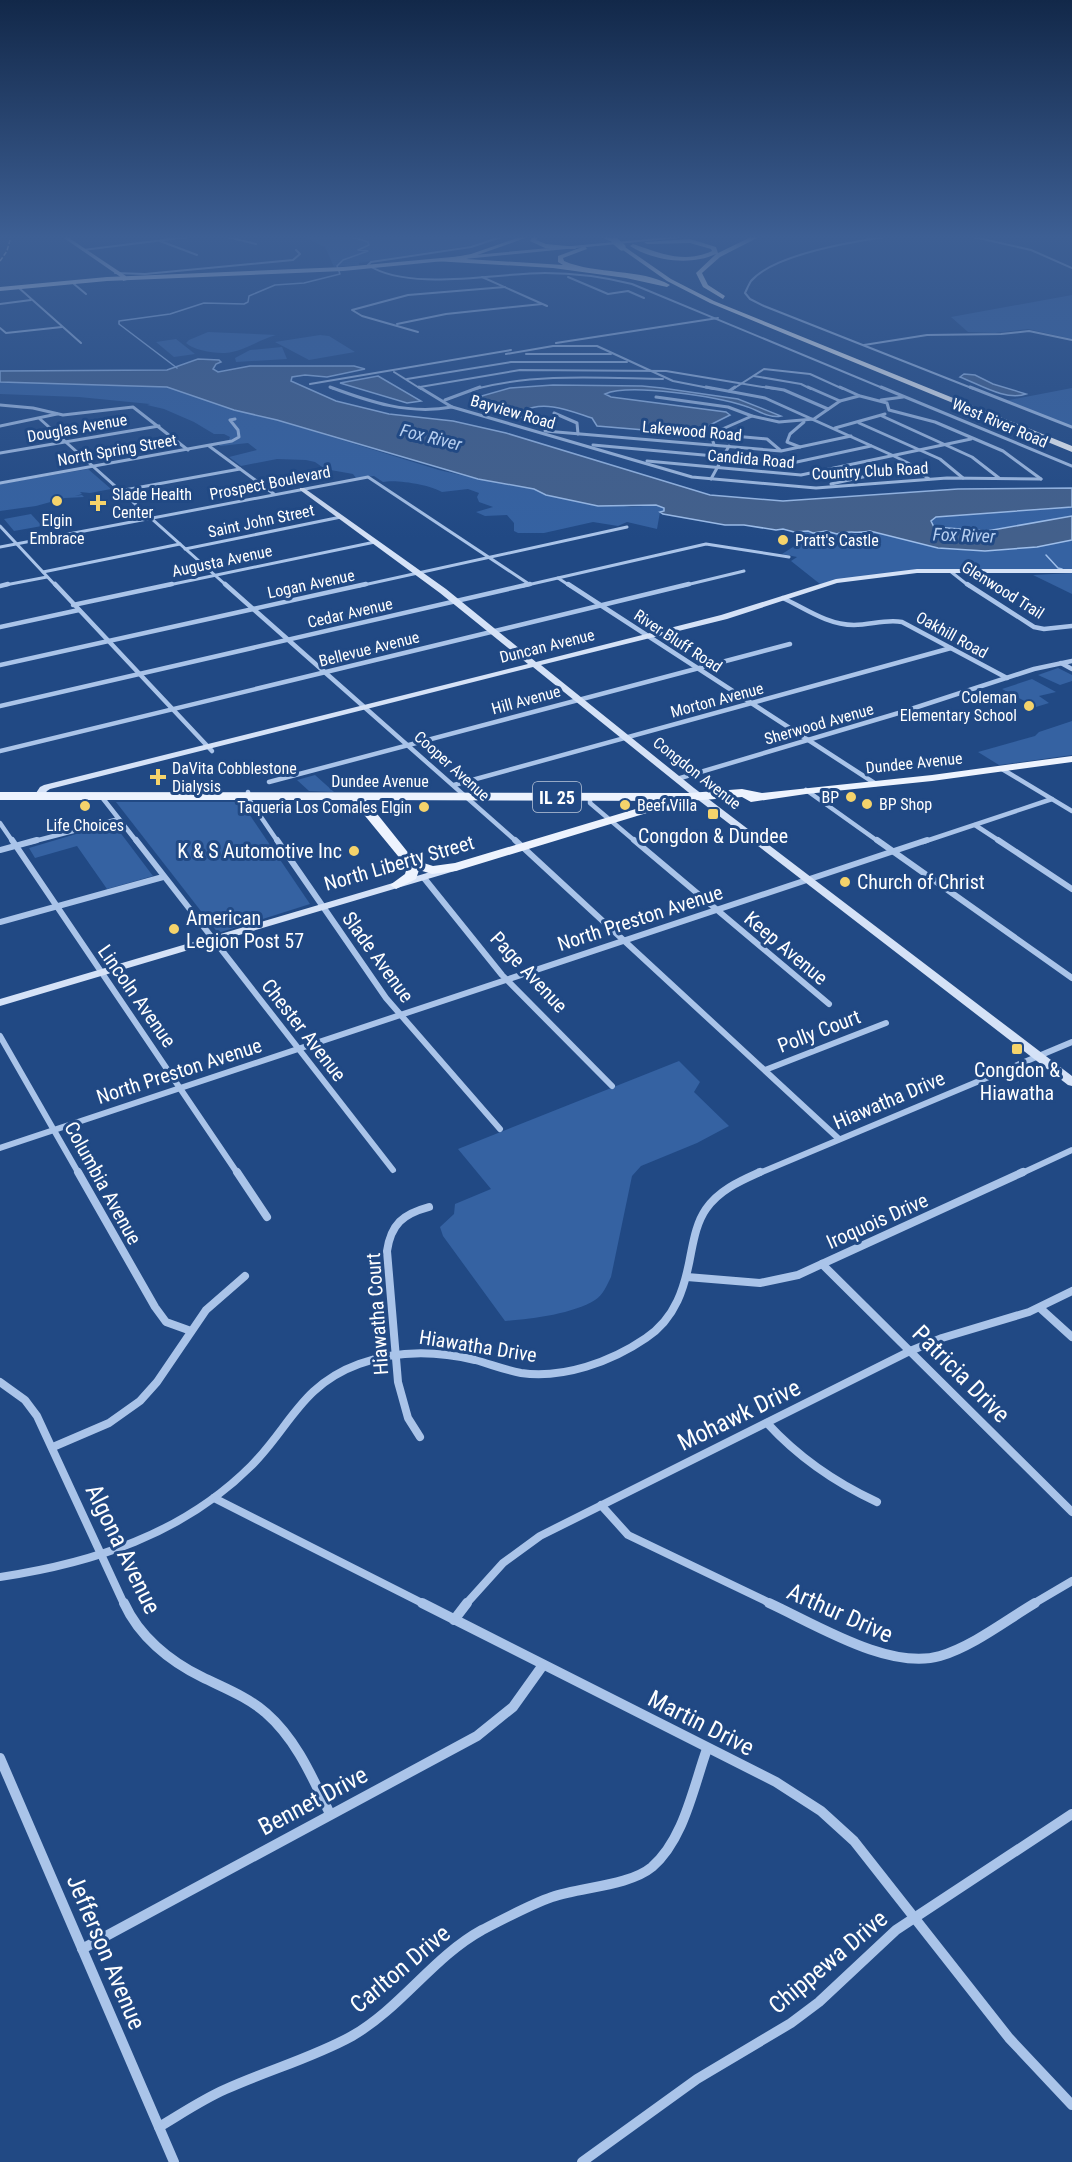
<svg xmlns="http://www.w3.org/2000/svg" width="1072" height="2162" font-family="'Roboto Condensed',sans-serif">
<rect width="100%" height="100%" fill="#214984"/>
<g fill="#3562a2">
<path d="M302,236H477L488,240L473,245L359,263V265L334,267L325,247Z"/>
<path d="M1072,295V339L1028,329L995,333L968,332L951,317Z"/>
<path d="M208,332L276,335C261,339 247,349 232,352C220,355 195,351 186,343L189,340Z"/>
<path d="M320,335L329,336L355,352L309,360L275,342Z"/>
<path d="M176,339L195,354L174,357L156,342Z"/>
<path d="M282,347L287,359L236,362L235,358L250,350Z"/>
<path d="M0,382L167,387L234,410L277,420L439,470L478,479L534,489L546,495L631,507L656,505L664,508L665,511L660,512L657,529L627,522L618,526L593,522L544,533H518L514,531V523L507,515L485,516L476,512L493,507L479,502L477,497L479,493L468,489L442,492C431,485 396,479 383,482L374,476L356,478L353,474L325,469L315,462L306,460L277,459L241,466L229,457L257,450L248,443L220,446L216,443L229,440L230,437L224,434H214L194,422L164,409L147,405L150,404L79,397L0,394Z"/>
<path d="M1072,388V427L1004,401Z"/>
<path d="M88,469L111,489L90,493L80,492L82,494L75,496L82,495L84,497L65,498L36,506L0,511V484Z"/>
<path d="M1072,507V516L987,531L934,527L931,521L936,517Z"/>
<path d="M31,514L42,526L14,531L4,519Z"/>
<path d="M801,531L860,534L870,531L938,548L985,551L1037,547L1072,540V570C988,570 903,565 820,584L791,561L797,557L782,554L796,545L803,534L799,533Z"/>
<path d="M1072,573V594L1033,575Z"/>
<path d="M1058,668L1072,675V681L1060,685L1038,675Z"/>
<path d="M1032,679L1056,692L1039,696L1049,703L1036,707L1002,689Z"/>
<path d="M1072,721V755L999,765L978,752L1035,736L1039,732Z"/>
<path d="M315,775L334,792L309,791L297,780Z"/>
<path d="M116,802H241L310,904L218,933Z"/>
<path d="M113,823L153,876L107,889L77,846L35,858L29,848Z"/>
<path d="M679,1061L700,1082L694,1092L729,1126L697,1143L641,1166L632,1176L611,1277C607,1285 603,1295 595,1300C573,1314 531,1319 505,1321L443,1236L440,1227L454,1214L455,1204L491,1189L458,1149Z"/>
</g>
<g fill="#43608b" stroke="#9ebeea" stroke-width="1.5">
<path d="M198,359L219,360L221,362L216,364L213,369L218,372L250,366H354L365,369L327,377L305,375L292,377L291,381L336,401L389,414L453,421L506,433L710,495L783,501L958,489L1072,488V507L936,517L931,521L934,527L987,531L1072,516V540L1037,547L985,551L938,548L870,531C859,534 847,530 837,534L826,531L813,533L808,531L794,532L783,529L776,530L744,525H725L663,514L660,512L664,511V508L656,505L598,506L546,495L534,489L478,479L277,420L234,410L167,387L0,382V371L167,370Z"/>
<path d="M964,374L975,375L993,384L1026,394C1005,401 979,384 960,377Z"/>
<path d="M378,376L421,401L407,403L340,383Z"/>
<path d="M553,385L642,386L662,388L738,399L781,416C769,419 756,409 745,406C718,397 630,383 605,394L611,397L726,412L730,415L692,434L597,426L592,418C570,411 545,400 523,411L557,423H539L472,402L471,399L510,388Z"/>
</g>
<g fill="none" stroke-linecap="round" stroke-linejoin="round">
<g stroke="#9ebeea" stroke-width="1.5">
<path d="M177,368L119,324V321L170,314L204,303L244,304L248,302L249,296L275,285L304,283L340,274L337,266L343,260L368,251L358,250L369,245L368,242L348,236"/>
<path d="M1046,555L1058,568L1062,569"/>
</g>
<g stroke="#aac4e9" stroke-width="2">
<path d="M224,236L256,244"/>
<path d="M504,236L471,247L371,262L368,265C409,292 496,273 545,273C574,273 604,277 632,284L885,389"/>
<path d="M891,236C856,241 774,254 751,281C749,284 747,289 745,293L750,299L764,306L974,389"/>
<path d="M969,236L1031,250L1072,268"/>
<path d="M160,241L197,255"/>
<path d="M83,250L196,236"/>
<path d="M115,273L145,274L293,260L300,254L296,250"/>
<path d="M482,277L547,306"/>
<path d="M568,277L608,294L628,291L644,298"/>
<path d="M74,284L86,294"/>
<path d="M19,288L81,343"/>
<path d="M0,304L31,300"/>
<path d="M397,324L446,314L542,304"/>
<path d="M0,328L6,333L62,327"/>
<path d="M418,332L362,316L352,310L408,295L505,287"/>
<path d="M556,343L718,318"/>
<path d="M864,345L927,335L1001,334L1029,331L1072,340"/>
<path d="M506,354L553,346H597L673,381L714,389"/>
<path d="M526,354H611"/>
<path d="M394,372L421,389"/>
<path d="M754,376L801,384L811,389"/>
<path d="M407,379L511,362H627"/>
<path d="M310,384L511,350"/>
<path d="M330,387L334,389"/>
<path d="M420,387L520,370L666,371L775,389"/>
<path d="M475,389C536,373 600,378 663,379"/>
<path d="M733,389L764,369L810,374L843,389"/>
</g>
<g stroke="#aac4e9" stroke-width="3">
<path d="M330,387C370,402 409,415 452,407"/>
<path d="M419,387L452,407L692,477L816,488L947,478L1041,479"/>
<path d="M706,387L765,398L894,456L908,463L929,479"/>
<path d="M766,387L784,390L828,409"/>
<path d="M808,387L840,401"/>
<path d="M840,387L860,396L887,403L889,410L935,422L1003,451L1041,479"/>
<path d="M881,387L1072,466"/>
<path d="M970,387L1072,427"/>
<path d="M729,391L735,387"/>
<path d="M656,397L728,407L752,416L779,422L814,419L840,401L859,396"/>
<path d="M445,400L480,387"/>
<path d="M881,400L903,397"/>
<path d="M0,405L33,408L63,415L133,407L188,450"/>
<path d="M554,413L577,423L578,434"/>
<path d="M882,416L972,457L999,478"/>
<path d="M40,419L227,586"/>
<path d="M859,423L940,459L963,478"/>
<path d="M0,426L57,414"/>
<path d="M835,428L885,414"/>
<path d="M545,431L781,451L851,436"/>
<path d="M711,434L767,439L780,450"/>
<path d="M593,445L792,463L871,446"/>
<path d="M714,445L711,434L752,416"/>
<path d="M209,446L274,494"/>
<path d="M800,447L787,442L790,434L804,422"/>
<path d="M0,453L159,426"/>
<path d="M647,461L801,475L971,439"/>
<path d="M711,479L729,446"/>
<path d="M0,483L232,441L239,437L238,430L230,420L235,419"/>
<path d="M831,484L912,466"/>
<path d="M119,491L240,469"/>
<path d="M0,526L56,586"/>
<path d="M0,547L368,477L529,584"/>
<path d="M185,549L341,517"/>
<path d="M950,571L969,586"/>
<path d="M43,572L180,544"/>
<path d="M558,578L570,586"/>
<path d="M0,586L47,577"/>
<path d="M164,586L375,542"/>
<path d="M359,586L627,527"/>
<path d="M523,586L706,544L789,557"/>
<path d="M682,586L744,571"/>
</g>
<g stroke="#aac4e9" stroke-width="4.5">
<path d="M55,584L212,751"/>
<path d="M225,584L517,842"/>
<path d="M568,584L876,784"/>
<path d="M967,584L1034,627L1044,629L1072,626"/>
<path d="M0,586L8,584"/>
<path d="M783,598C806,609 828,625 854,625C871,625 885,619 902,622L1007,678"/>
<path d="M73,605L172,584"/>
<path d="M0,627L79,610"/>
<path d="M1061,663L1072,669"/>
<path d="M0,665L366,584"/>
<path d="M0,706L530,584"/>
<path d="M0,751L689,584"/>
<path d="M1002,769L1072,811"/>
<path d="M677,779L902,712L1034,669L1072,661"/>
<path d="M269,782L790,644"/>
<path d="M454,785L951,648"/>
<path d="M806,790L879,842"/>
<path d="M248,792L250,801L278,842"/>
<path d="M101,796L137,842"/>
<path d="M590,797V803L636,842"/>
<path d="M0,823L13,842"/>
<path d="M975,825L1001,842"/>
<path d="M31,842L119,819"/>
<path d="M923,842L1052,799"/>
</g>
<g stroke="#aac4e9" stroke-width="6">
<path d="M12,840L238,1174"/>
<path d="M136,840L393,1170"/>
<path d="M277,840L386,998L500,1129"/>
<path d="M515,840L839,1139"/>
<path d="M634,840L829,1004"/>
<path d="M877,840L1072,978"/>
<path d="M998,840L1072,889"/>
<path d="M0,850L37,840"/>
<path d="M424,878L502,975L612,1086"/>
<path d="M0,922L163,877"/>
<path d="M0,1036L79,1174"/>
<path d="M765,1070L886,1023"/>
<path d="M0,1148L927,840"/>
<path d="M757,1174L1072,1042"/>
<path d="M1020,1174L1072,1150"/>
</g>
<g stroke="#aac4e9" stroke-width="8">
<path d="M78,1172L155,1307L166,1322L191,1331"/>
<path d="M237,1172L267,1217"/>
<path d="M822,1264L1072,1512"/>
<path d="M687,1277L760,1283L798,1275L1023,1172"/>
<path d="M1040,1308L1072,1337"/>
<path d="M0,1382L25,1400L37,1416L124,1604"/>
<path d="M767,1423C799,1458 834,1482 877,1502"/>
<path d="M420,1437L408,1418L398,1382L387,1251C391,1224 403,1214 429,1207"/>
<path d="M53,1447L109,1423L140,1401L157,1382L206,1310L245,1276"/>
<path d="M214,1498L424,1604"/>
<path d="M601,1505L628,1535L772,1604"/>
<path d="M0,1577C93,1563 183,1534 251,1466C290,1427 301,1385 359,1364C397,1350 437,1351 475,1360C490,1364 505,1370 521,1373C563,1379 611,1362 646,1338C676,1318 685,1287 691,1253C694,1238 697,1222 706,1209C719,1190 740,1181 760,1172"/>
<path d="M466,1604L503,1563L540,1536L910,1351L942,1338L1029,1312L1072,1291"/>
<path d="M1033,1604L1072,1581"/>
</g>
<g stroke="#aac4e9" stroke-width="10">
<path d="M124,1603C139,1636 169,1661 202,1677C224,1688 248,1697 266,1713C297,1740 313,1779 330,1814"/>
<path d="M422,1603L776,1782L821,1811L854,1841L1009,2038L1072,2105"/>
<path d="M769,1603C815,1624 890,1671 940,1656C973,1646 1005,1621 1035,1603"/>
<path d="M454,1620L467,1603"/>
<path d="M0,1758L174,2162"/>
<path d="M82,1949L477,1736L513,1707L543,1665"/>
<path d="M159,2127C181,2114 203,2099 226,2089C268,2070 312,2058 352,2036C401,2008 433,1957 482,1930C504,1919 529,1905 552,1897C581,1887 629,1886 652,1867C684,1839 693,1788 707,1749"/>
<path d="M582,2162L697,2079L791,2023L819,2002L896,1930L1072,1814"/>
</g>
<g fill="#d5e2f7" fill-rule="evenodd">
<path d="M61,236H66L126,276L127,280L123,281L122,278Z"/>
<path d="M300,488H304L446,589L536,662L721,615L836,579L917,569H1072V573H917L837,583L727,619L541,665L694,788L1072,1076V1086L1068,1085L688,792L533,667L50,789L47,791L42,798H36L34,796L40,787L44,785L528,664L440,593L300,490Z"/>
<path d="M454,865L458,866V870L0,1006V999Z"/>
</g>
<g fill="#edf3fe" fill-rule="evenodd">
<path d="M681,236H699L343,271L107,281L0,291V287L107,277L343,267Z"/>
<path d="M1072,756V762L932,781L806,794L751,802L742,797L689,801L366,800L414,860L433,866L455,863L649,805L679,802L685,806L679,810L650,812L456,871L432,874L419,870L416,879L396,889L390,885L405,874L407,867L352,800H0V792L689,793L742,789L762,793L932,775Z"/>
</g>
<g fill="#fff" fill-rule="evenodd">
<path d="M523,236H531L466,259L563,265L558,262V256L585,246L587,249L563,258L564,261C596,275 641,268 670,285L667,287L626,278L553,268L434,261L471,254Z"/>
<path d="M533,236H539L536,240L546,244L578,247L575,249L545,248L530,241Z"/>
<path d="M598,236H606L618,241L615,243Z"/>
<path d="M753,236H761L720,257L702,273L708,285L725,296L723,299L703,287L696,273L716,254C690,266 654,261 630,246L633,244C660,253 684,264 712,251L711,249L690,243L647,244L644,242L690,239L716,247L718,253Z"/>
<path d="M622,245L671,279L714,301L1072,446V452L710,303L667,281L620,248Z"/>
</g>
<path stroke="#fff" stroke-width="1.5" stroke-dasharray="4.5 2" stroke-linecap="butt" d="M0,261L7,251L11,236"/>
<path stroke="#fff" stroke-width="7" d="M615,241L622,247"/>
</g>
<linearGradient id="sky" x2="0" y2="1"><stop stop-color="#122849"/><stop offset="0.44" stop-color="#3d5f94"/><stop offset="1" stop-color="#3d5f94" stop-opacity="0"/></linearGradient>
<rect width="1072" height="538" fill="url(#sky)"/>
<g fill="#f5d36b" stroke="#214984" stroke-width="2">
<circle cx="57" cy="501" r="6"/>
<path d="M95 494h6v6h6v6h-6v6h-6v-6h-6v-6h6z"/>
<circle cx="783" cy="540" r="6"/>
<circle cx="1029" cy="706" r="6"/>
<path d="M155 768h6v6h6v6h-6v6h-6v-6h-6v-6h6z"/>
<circle cx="851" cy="797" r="6"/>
<circle cx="867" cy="804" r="6"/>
<circle cx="625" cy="805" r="6"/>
<circle cx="85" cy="806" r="6"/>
<circle cx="424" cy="807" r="6"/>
<rect x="707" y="808" width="12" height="12" rx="3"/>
<circle cx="354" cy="851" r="6"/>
<circle cx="845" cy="882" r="6"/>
<circle cx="174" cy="929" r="6"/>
<rect x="1011" y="1043" width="12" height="12" rx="3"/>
</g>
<g text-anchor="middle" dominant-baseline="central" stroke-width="6" stroke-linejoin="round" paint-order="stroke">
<g font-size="16" fill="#fff" stroke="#214984">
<text transform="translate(513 412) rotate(16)">Bayview Road</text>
<text transform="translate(1000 423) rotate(23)">West River Road</text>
<text transform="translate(77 428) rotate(-10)">Douglas Avenue</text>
<text transform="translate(692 431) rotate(5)">Lakewood Road</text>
<text transform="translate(117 450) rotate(-10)">North Spring Street</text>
<text transform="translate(751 459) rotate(5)">Candida Road</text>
<text transform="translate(870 471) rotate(-3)">Country Club Road</text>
<text transform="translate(270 483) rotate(-11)">Prospect Boulevard</text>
<text transform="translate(261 521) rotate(-12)">Saint John Street</text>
<text transform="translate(222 561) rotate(-12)">Augusta Avenue</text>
<text transform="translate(311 584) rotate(-12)">Logan Avenue</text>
<text transform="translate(1003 590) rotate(32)">Glenwood Trail</text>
<text transform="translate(350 613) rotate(-13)">Cedar Avenue</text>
<text transform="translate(952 635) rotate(29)">Oakhill Road</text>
<text transform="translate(678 641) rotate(33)">River Bluff Road</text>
<text transform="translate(547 646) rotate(-14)">Duncan Avenue</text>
<text transform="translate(369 649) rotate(-14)">Bellevue Avenue</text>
<text transform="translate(526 700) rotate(-15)">Hill Avenue</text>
<text transform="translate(717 700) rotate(-15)">Morton Avenue</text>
<text transform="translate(819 724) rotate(-16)">Sherwood Avenue</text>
<text transform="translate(914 763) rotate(-6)">Dundee Avenue</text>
<text transform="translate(452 766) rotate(42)">Cooper Avenue</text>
<text transform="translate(697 773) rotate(38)">Congdon Avenue</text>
<text x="380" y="781">Dundee Avenue</text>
</g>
<g font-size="16" fill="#fff" stroke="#214984" text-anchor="start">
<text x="112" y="494">Slade Health<tspan x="112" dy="18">Center</tspan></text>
<text x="57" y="520" text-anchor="middle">Elgin<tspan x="57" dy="18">Embrace</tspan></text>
<text x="795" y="540">Pratt's Castle</text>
<text x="1017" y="697" text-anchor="end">Coleman<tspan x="1017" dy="18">Elementary School</tspan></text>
<text x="172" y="768">DaVita Cobblestone<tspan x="172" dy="18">Dialysis</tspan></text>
<text x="839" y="797" text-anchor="end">BP</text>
<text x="879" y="804">BP Shop</text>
<text x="637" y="805">Beef Villa</text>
<text x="412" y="807" text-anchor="end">Taqueria Los Comales Elgin</text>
<text x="85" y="825" text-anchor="middle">Life Choices</text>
</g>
<g font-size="18" font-style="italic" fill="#b5cef0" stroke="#214984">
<text transform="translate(431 437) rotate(14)">Fox River</text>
<text transform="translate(964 535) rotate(2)">Fox River</text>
</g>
<rect fill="#214984" stroke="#bcc8da" stroke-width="1.5" x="533" y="782" width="48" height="30" rx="4.5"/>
<g font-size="18" font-weight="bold" fill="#fff">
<text x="557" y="797">IL 25</text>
</g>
<g font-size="20" fill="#fff" stroke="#214984">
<text x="713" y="836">Congdon &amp; Dundee</text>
<text x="342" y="851" text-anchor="end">K &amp; S Automotive Inc</text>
<text x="857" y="882" text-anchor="start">Church of Christ</text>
<text x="186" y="918" text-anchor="start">American<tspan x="186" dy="23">Legion Post 57</tspan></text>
<text x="1017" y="1070">Congdon &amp;<tspan x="1017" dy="23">Hiawatha</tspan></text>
</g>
<g font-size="20" fill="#fff" stroke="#214984">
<text transform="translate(399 863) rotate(-16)">North Liberty Street</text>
<text transform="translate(640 918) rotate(-18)">North Preston Avenue</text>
<text transform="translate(786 948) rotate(40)">Keep Avenue</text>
<text transform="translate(378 957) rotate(54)">Slade Avenue</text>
<text transform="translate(529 972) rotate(47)">Page Avenue</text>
<text transform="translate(137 996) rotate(55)">Lincoln Avenue</text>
<text transform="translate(304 1030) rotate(52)">Chester Avenue</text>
<text transform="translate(819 1031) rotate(-21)">Polly Court</text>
<text transform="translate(179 1071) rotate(-18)">North Preston Avenue</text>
<text transform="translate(889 1100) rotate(-23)">Hiawatha Drive</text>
<text transform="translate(103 1183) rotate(61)">Columbia Avenue</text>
<text transform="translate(877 1221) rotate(-24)">Iroquois Drive</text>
<text transform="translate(377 1314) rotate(-94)">Hiawatha Court</text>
<text transform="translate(478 1346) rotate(9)">Hiawatha Drive</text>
</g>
<g font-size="24" fill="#fff" stroke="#214984">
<text transform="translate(961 1374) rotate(45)">Patricia Drive</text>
<text transform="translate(739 1415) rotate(-26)">Mohawk Drive</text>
<text transform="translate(123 1549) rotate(64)">Algona Avenue</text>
<text transform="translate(840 1613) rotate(24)">Arthur Drive</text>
<text transform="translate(701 1723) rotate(27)">Martin Drive</text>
<text transform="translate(313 1801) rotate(-28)">Bennet Drive</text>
<text transform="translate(106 1952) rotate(67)">Jefferson Avenue</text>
<text transform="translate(828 1962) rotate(-40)">Chippewa Drive</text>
<text transform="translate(400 1969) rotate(-40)">Carlton Drive</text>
</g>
</g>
</svg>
